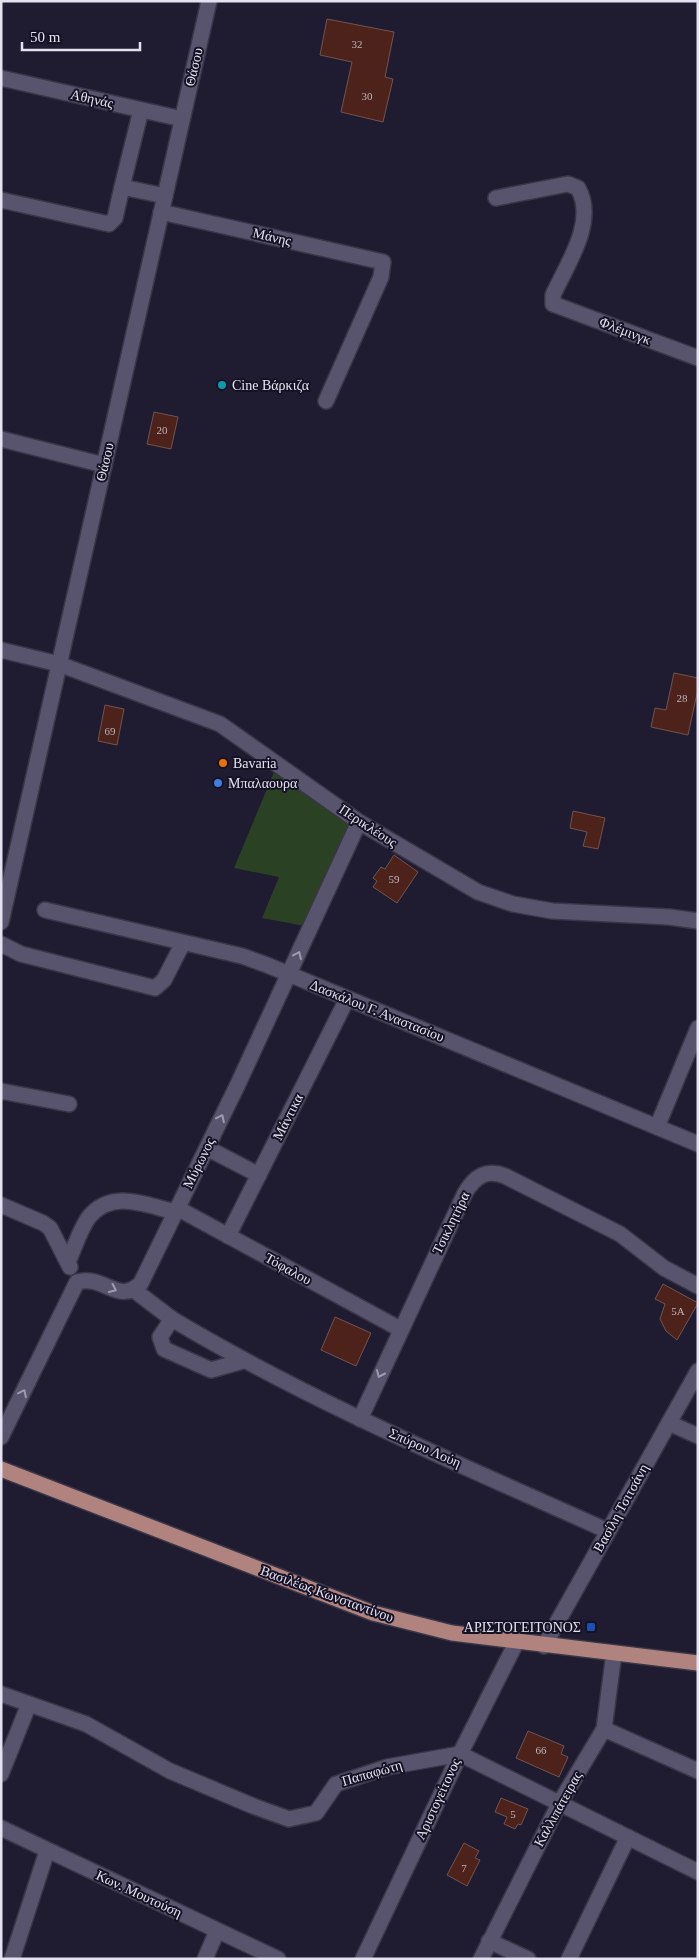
<svg xmlns="http://www.w3.org/2000/svg" width="699" height="1960" font-family="Georgia,serif">
<rect width="100%" height="100%" fill="#1f1b30"/>
<path fill="#2b4123" d="M274,772L360,830L310,927L262,918L279,877L234,868Z"/>
<g fill="#4c221a" stroke="#72544e">
<path d="M327,19L394,32L385,77L393,79L383,122L341,112L352,62L320,55Z"/>
<path d="M154,412L178,417L171,449L147,444Z"/>
<path d="M674,673L698,678V689L688,735L651,727L655,708L666,710Z"/>
<path d="M105,705L124,709L117,745L98,741Z"/>
<path d="M573,811L605,818L598,849L583,846L587,832L570,828Z"/>
<path d="M394,855L418,872L397,903L373,887L377,881L373,878L381,867L385,869Z"/>
<path d="M663,1284L698,1303L677,1340L666,1331L660,1319L665,1304L655,1299Z"/>
<path d="M335,1317L371,1333L356,1366L321,1350Z"/>
<path d="M528,1731L564,1746L561,1754L568,1757L559,1777L516,1758Z"/>
<path d="M501,1798L528,1809L521,1825L518,1824L515,1829L504,1824L507,1817L495,1812Z"/>
<path d="M464,1843L479,1851L475,1858L480,1860L467,1886L447,1875Z"/>
</g>
<g fill="none" stroke-linecap="round" stroke-linejoin="round">
<g stroke="#393648" stroke-width="18">
<g id="minor">
<path d="M1,78L182,119"/>
<path d="M141,110L122,187L165,196"/>
<path d="M496,198L568,184L578,188C597,222 567,264 553,295V304L698,358"/>
<path d="M1,200L109,224L115,218L122,187"/>
<path d="M161,212L383,262L381,277L326,401"/>
<path d="M1,439L104,465"/>
<path d="M1,650L59,664L220,724L359,822L478,892L513,904L552,911L669,917L698,921"/>
<path d="M45,910L242,956L267,965L698,1144"/>
<path d="M1,922L209,1"/>
<path d="M1,944L21,954L155,988L164,980L183,943"/>
<path d="M1,1091L69,1104"/>
<path d="M657,1127L698,1028"/>
<path d="M207,1148L259,1175"/>
<path d="M1,1205L43,1223L50,1228L70,1267"/>
<path d="M177,1208L400,1329"/>
<path d="M228,1236L347,999"/>
<path d="M68,1262C74,1249 80,1229 89,1217C112,1189 145,1205 175,1212"/>
<path d="M134,1290L172,1319"/>
<path d="M243,1361L211,1370L164,1349L160,1337L172,1319C311,1402 461,1465 608,1531"/>
<path d="M360,1419L465,1193C475,1176 486,1169 505,1176L620,1234L664,1268L698,1286"/>
<path d="M669,1423L698,1436"/>
<path d="M1,1437L77,1282C104,1274 119,1306 141,1283L238,1084L359,822"/>
<path d="M544,1646L698,1371"/>
<path d="M1,1694L86,1724L170,1771L253,1806L289,1819L316,1813L336,1784L387,1767L460,1754L698,1872"/>
<path d="M604,1729L698,1771"/>
<path d="M1,1774L29,1704"/>
<path d="M1,1828L278,1959"/>
<path d="M489,1941L528,1959"/>
<path d="M12,1959L47,1851"/>
<path d="M205,1959L217,1931"/>
<path d="M363,1959L460,1754L517,1641"/>
<path d="M481,1959L559,1804L604,1729L614,1653"/>
<path d="M569,1959L628,1837"/>
</g>
</g>
<g stroke="#393648" stroke-width="18">
<path id="major" d="M1,1469L373,1613L452,1633L698,1663"/>
</g>
<use href="#minor" stroke="#58546d" stroke-width="15"/>
<use href="#major" stroke="#b1837e" stroke-width="15"/>
</g>
<defs><path id="oneway-chevron" d="M-2-3.5L2.5 0L-2 3.5" fill="none" stroke-width="1.6" stroke-linecap="round" stroke-linejoin="round" transform="scale(1.25)"/></defs>
<g stroke="#9e9baf">
<use href="#oneway-chevron" transform="translate(298 955) rotate(-65)"/>
<use href="#oneway-chevron" transform="translate(221 1118) rotate(-64)"/>
<use href="#oneway-chevron" transform="translate(113 1289) rotate(25)"/>
<use href="#oneway-chevron" transform="translate(380 1374) rotate(114)"/>
<use href="#oneway-chevron" transform="translate(23 1393) rotate(-64)"/>
</g>
<circle fill="#0f9aa8" stroke="#161226" stroke-width="2" cx="222" cy="385" r="5"/>
<circle fill="#e8710a" stroke="#161226" stroke-width="2" cx="223" cy="763" r="5"/>
<circle fill="#3f7fe0" stroke="#161226" stroke-width="2" cx="218" cy="783" r="5"/>
<rect fill="#1a4fb4" stroke="#161226" stroke-width="2" x="586" y="1622" width="10" height="10" rx="2.5"/>
<g text-anchor="middle" dominant-baseline="central" stroke-width="4" stroke-linejoin="round" paint-order="stroke">
<g font-size="11" fill="#beb2bb">
<text x="357" y="44">32</text>
<text x="367" y="96">30</text>
<text x="162" y="430">20</text>
<text x="682" y="698">28</text>
<text x="110" y="731">69</text>
<text x="394" y="879">59</text>
<text x="678" y="1311">5A</text>
<text x="541" y="1750">66</text>
<text x="513" y="1814">5</text>
<text x="464" y="1868">7</text>
</g>
<g font-size="14" fill="#e4e2f1" stroke="#161226">
<text transform="translate(194 67) rotate(-77)">Θάσου</text>
<text transform="translate(92 99) rotate(13)">Αθηνάς</text>
<text transform="translate(272 237) rotate(13)">Μάνης</text>
<text transform="translate(625 331) rotate(21)">Φλέμινγκ</text>
<text transform="translate(105 462) rotate(-77)">Θάσου</text>
<text transform="translate(368 826) rotate(33)">Περικλέους</text>
<text transform="translate(377 1011) rotate(22)">Δασκάλου Γ. Αναστασίου</text>
<text transform="translate(288 1117) rotate(-63)">Μάντικα</text>
<text transform="translate(199 1163) rotate(-64)">Μύρωνος</text>
<text transform="translate(451 1223) rotate(-64)">Τσικλητήρα</text>
<text transform="translate(288 1269) rotate(29)">Τόφαλου</text>
<text transform="translate(425 1448) rotate(24)">Σπύρου Λούη</text>
<text transform="translate(621 1508) rotate(-61)">Βασίλη Τσιτσάνη</text>
<text transform="translate(327 1594) rotate(20)">Βασιλέως Κωνσταντίνου</text>
<text transform="translate(372 1773) rotate(-16)">Παπαφώτη</text>
<text transform="translate(438 1799) rotate(-65)">Αριστογείτονος</text>
<text transform="translate(558 1809) rotate(-61)">Καλλιπάτειρας</text>
<text transform="translate(139 1894) rotate(25)">Κων. Μουτούση</text>
</g>
<g font-size="14" fill="#e4e2f1" stroke="#161226" text-anchor="start">
<text x="232" y="385">Cine Βάρκιζα</text>
<text x="233" y="763">Bavaria</text>
<text x="228" y="783">Μπαλαουρα</text>
<text x="581" y="1627" text-anchor="end">ΑΡΙΣΤΟΓΕΙΤΟΝΟΣ</text>
</g>
</g>
<rect width="699" height="1960" fill="none" stroke="#e4e2f1" stroke-width="5"/>
<path d="M22 42v8h118v-8" fill="none" stroke="#e4e2f1" stroke-width="2.5"/>
<text x="30" y="42" font-size="15" fill="#e4e2f1" stroke="#161226" stroke-width="4" paint-order="stroke">50 m</text>
</svg>
